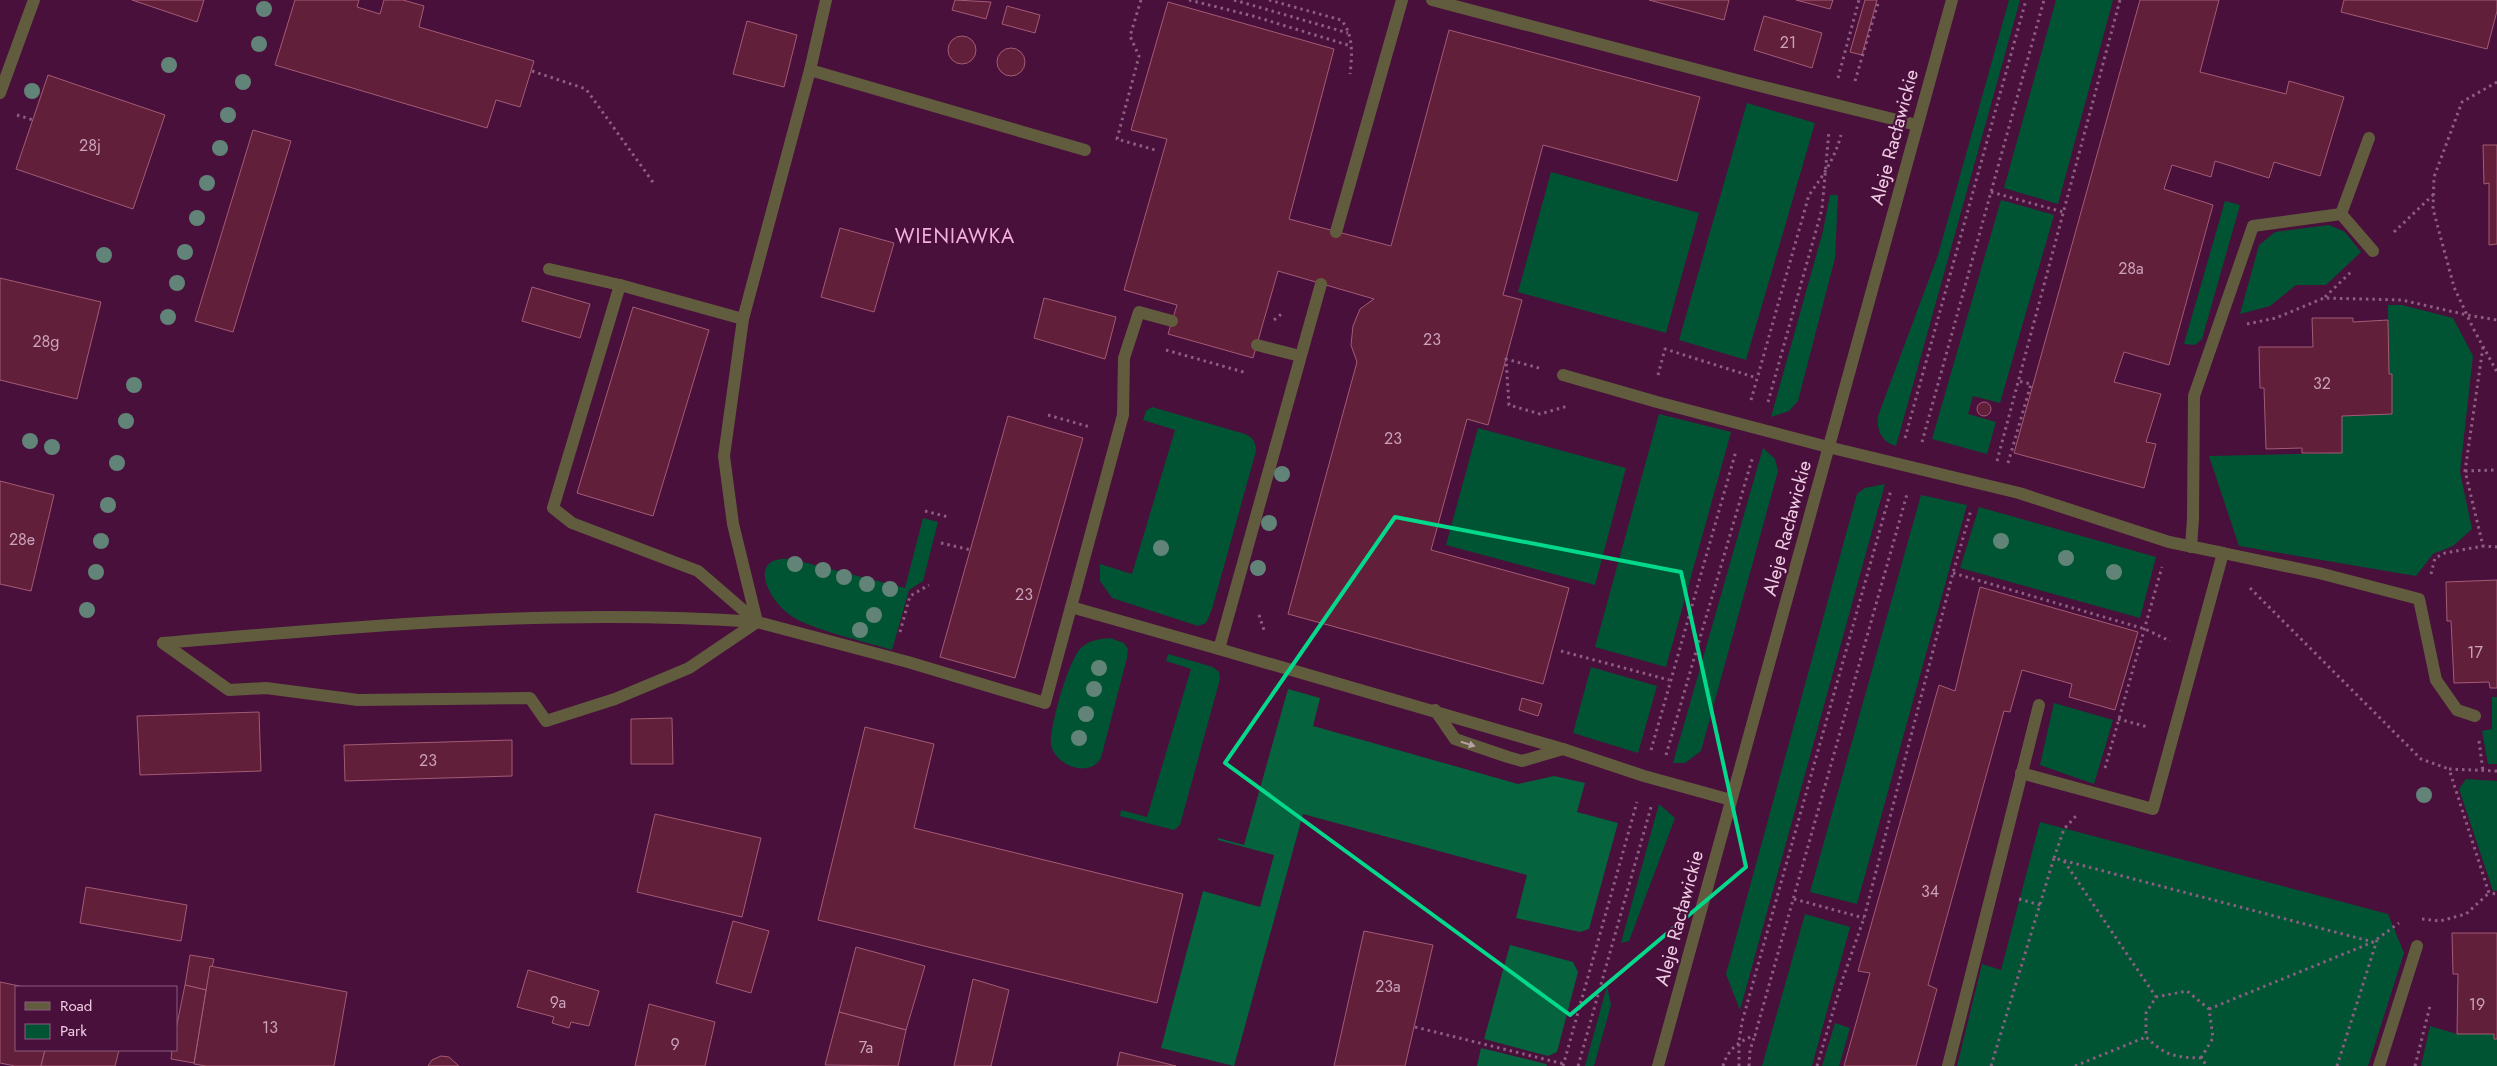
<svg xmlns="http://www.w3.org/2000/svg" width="2497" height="1066" font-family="Jost,sans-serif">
<rect width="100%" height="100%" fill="#48103b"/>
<g fill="#005433">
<path d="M2009,0H2020L1896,446C1882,442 1876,430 1878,416L1938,255Z"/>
<path d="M2056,0H2113L2058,204L2004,188Z"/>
<path d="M1747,103L1815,123L1746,360L1679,340Z"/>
<path d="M1551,172L1699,213L1666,333L1518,292Z"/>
<path d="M1830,195H1838L1835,258L1798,401L1789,411L1771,417L1823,231Z"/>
<path d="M2001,200L2054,215L2000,403L1973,396L1968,414L1996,422L1987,454L1932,439Z"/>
<path d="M2225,201L2240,205L2202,339L2195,345L2184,344Z"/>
<path d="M2329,225L2345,232L2361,252L2326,285H2296L2270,306L2240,314L2259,245L2275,232Z"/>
<path d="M2388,305H2402L2453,318L2473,356L2460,472L2472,529L2453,546L2433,554L2416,576L2239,546L2209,456L2341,453L2342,416L2392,414V374H2389Z"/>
<path d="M1152,407L1245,434C1254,438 1255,442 1256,451L1212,609L1206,623L1198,626L1112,598L1100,581V564L1132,574L1175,430L1143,420L1146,411Z"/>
<path d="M1659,414L1731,432L1666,667L1595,647Z"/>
<path d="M1478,428L1626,468L1595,585L1446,545Z"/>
<path d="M1763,448L1775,459L1778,471L1701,751L1685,763H1673Z"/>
<path d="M1885,484L1740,1010L1726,974L1857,494L1865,488Z"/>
<path d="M1921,495L1967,505L1857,904L1810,892Z"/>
<path d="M1979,507L2156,557L2140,618L1960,568Z"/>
<path d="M923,518L938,522L923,581L909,590L892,650C867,642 808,629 790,615C768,599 746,556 791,559L905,588Z"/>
<path d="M1110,638L1124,643L1128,649L1127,658L1101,758C1089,779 1055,765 1051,745C1049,729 1069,657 1082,647C1090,640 1100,639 1110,638Z"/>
<path d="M1168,654L1213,667L1219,672L1220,679L1180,825L1174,830L1120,816L1121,810L1147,817L1191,669L1166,661Z"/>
<path d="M1591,667L1657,686L1638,753L1573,733Z"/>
<path d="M2492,697H2497V764H2488L2482,731L2492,729Z"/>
<path d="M2054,703L2113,720L2094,784L2040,765Z"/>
<path d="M2466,779L2497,781V891H2493L2459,789Z"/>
<path d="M1659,804L1675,818L1629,941L1621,943Z"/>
<path d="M2040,822L2388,914L2404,953L2368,1066H1957L1982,964L2001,970Z"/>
<path d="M1805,914L1850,927L1812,1066H1762Z"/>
<path d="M1607,986L1611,1005L1594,1066H1585Z"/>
<path d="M1835,1023L1850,1028L1839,1066H1822Z"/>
<path d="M2430,1026L2457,1034H2494V1039H2497V1066H2421Z"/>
</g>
<g fill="#05633d">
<path d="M1288,689L1320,698L1313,726L1518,784L1554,776L1585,783L1577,812L1618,823L1589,929L1580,932L1516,918L1527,875L1303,814L1234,1066L1161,1048L1203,891L1260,907L1274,855L1218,840V838L1244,845Z"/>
<path d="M1510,945L1573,962L1578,972L1557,1052L1548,1056L1484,1039Z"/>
<path d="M1481,1048L1546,1064L1547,1066H1477Z"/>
</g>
<g fill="#611f3a" stroke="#a45b75">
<path d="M132,0H204L197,22Z"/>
<path d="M295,0H359L357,7L380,14L384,0H403L424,6L419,27L534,61L520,107L496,100L487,128L275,65Z"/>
<path d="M955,0L991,2L986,19L952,10Z"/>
<path d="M1649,0H1729L1724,20Z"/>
<path d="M1796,0H1833L1830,9Z"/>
<path d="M1865,0H1877L1862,55L1850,52Z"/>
<path d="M2140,0H2219L2200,72L2286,94L2289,81L2344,97L2320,176L2274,162L2269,178L2215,161L2211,177L2172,165L2164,189L2213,205L2169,365L2124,352L2114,382L2161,394L2146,442L2156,444L2144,488L2014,453Z"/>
<path d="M2344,0H2497V11L2487,49L2341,12Z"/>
<path d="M1168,2L1334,49L1289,219L1391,246L1449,30L1700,97L1677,181L1543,145L1503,295L1522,300L1488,425L1467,419L1431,550L1569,588L1543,684L1288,614L1357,362L1351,345L1353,326L1360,309L1374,299L1278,271L1253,358L1168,334L1177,305L1124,290L1167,139L1131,130Z"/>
<path d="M1007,6L1040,15L1035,33L1002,24Z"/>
<path d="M1764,16L1822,33L1812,68L1754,50Z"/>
<path d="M747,21L797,35L784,87L733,74Z"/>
<circle cx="962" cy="50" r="14"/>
<circle cx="1011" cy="62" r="14"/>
<path d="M48,75L165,115L133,209L16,169Z"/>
<path d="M253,130L291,141L233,332L195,321Z"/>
<path d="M2483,145H2497V244L2489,245V183L2484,184Z"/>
<path d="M840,228L894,243L874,312L821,297Z"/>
<path d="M0,278L101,302L77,399L0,380Z"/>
<path d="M532,287L590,304L580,338L522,321Z"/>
<path d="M1044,298L1116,317L1105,359L1034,338Z"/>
<path d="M633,307L709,330L653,516L577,493Z"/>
<path d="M2312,318H2353V322L2388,320L2389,374H2392V414L2342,416V453H2302V448L2266,449L2264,388H2260L2259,347H2313Z"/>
<circle cx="1984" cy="409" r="7"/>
<path d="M1008,416L1083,438L1015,678L940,657Z"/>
<path d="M0,481L54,495L31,591L0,584Z"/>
<path d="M2497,580V688H2490L2489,682L2454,683L2451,621H2447L2446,582Z"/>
<path d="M1980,587L2138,632L2115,710L2069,697L2072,684L2022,670L2010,712L2004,711L1928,985L1937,989L1916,1066H1844L1870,973L1858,971L1939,685L1955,691Z"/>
<path d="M1522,698L1542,704L1538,716L1519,710Z"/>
<path d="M259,712L261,771L140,775L137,716Z"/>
<path d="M672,718L673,764H631V719Z"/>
<path d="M865,727L934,744L914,828L1183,894L1157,1003L818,920Z"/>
<path d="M512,740V776L345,781L344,745Z"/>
<path d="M655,814L761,838L742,917L637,892Z"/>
<path d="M86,887L187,905L181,941L80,923Z"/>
<path d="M733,921L769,931L751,993L716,983Z"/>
<path d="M1364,931L1433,945L1405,1066H1334Z"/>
<path d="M2452,933H2497V1039H2494V1034H2457L2458,974H2453Z"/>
<path d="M856,947L925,966L906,1030L839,1012Z"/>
<path d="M190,955L214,959L206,990L185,985Z"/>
<path d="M210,966L347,992L334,1066H206L194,1064Z"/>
<path d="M528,970L599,991L589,1026L571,1022L569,1028L552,1023L554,1017L517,1007Z"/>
<path d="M973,979L1009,990L991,1066H954Z"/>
<path d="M0,982L24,987H16V1050H45L41,1066H15L0,1063Z"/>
<path d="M185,985L206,990L194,1063L171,1059L172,1050H176V1029Z"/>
<path d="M649,1004L715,1022L705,1066H635Z"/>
<path d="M839,1012L906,1030L898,1066L825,1065Z"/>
<path d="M45,1050H119L115,1066H41Z"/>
<path d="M1120,1052L1176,1066H1117Z"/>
<path d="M441,1056L449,1057L459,1066H428L432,1060Z"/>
</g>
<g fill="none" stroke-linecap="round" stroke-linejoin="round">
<g stroke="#8d5e81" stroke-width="3" stroke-dasharray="2.5 4" stroke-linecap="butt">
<path d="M1141,0L1130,36L1139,56L1117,139L1155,150"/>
<path d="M1189,0L1253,16L1351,46"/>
<path d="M1234,0L1348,33"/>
<path d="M1269,0L1341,20C1354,34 1352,57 1350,74"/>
<path d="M532,71L586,89L655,185"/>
<path d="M1838,78L1859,0"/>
<path d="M1855,81L1879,0"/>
<path d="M2497,82L2462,102L2434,177L2433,209L2454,287L2473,328L2497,372"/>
<path d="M17,115L33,120"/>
<path d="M1991,192L2063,212"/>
<path d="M2394,232L2433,195"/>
<path d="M2325,297L2353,270"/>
<path d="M1274,320L1284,312"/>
<path d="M2247,324L2276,318L2324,298L2402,300L2467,315L2497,320"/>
<path d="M2483,347L2465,471L2483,546L2497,547"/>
<path d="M1166,350L1247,373"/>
<path d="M1539,368L1506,359L1509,405L1540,414L1568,406"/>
<path d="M1658,375L1665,349L1757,378"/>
<path d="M1751,400L1809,195C1823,176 1835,158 1841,135"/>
<path d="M1768,402L1822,209L1829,131"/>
<path d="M1048,415L1090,427"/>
<path d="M1905,438L2026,0"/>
<path d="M1922,442L2044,0"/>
<path d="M1997,461L2120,0"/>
<path d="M2008,463L2031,384L2018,381"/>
<path d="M2465,471L2497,470"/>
<path d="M925,511L948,517"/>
<path d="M941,543L971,550"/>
<path d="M1953,573L2145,629L2170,641"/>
<path d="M2431,574L2435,558L2445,553L2483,546"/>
<path d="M2250,588L2421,759L2449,769"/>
<path d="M1259,615L1265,633"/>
<path d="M900,632L910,596L929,585"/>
<path d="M1561,651L1669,680"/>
<path d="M2118,719L2148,727"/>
<path d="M2479,741L2483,771"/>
<path d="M1651,750L1736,451"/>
<path d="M1666,755L1753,456"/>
<path d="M2105,768L2162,567"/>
<path d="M2497,771L2449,769L2489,893L2497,894"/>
<path d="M2054,858L2064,829L2076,816"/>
<path d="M2064,861L2156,997"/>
<path d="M1794,899L1864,918"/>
<path d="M2019,899L2040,905"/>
<path d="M2422,919L2440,921L2466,914L2489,893"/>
<path d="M2209,1009L2373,942L2399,923"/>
<path d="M1415,1027L1564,1064"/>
<path d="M2201,1058L2213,1038L2209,1009L2187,991L2156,997L2146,1013V1037C2166,1056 2174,1057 2201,1058L2207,1066"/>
<path d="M1563,1066L1637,802"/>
<path d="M1578,1066L1651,807"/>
<path d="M1723,1066C1728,1049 1738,1042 1755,1035L1907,494"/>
<path d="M1739,1066V1041L1742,1022L1891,490"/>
<path d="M1749,1066L1750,1050L1755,1035"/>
<path d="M1817,1066L1842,981L1864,918L1953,573L1971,510"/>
<path d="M1991,1066L2054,858L2373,942"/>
<path d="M2075,1066L2146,1037"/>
<path d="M2337,1066L2377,940"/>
<path d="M2415,1066L2430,1006"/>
</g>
<g stroke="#625c3e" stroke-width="12">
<path d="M826,0L810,70L743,319L724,456L733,524L757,622L908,662L1045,703L1071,607"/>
<path d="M1432,0L1748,83L1917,125"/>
<path d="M810,70L1085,150"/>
<path d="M0,93L34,0"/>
<path d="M2341,214L2373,251"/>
<path d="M1336,232L1402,0"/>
<path d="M549,269L620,285L743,319"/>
<path d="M620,285L553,508L572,523L698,571L757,622"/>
<path d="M1172,321L1139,312L1124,358L1123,415L1071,607L1219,649L1321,284"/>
<path d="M1257,345L1300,356"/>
<path d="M1563,375L1657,402L1828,447L2019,493L2169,542L2223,553L2153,809L2021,773"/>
<path d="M2191,547L2193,519L2194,396L2253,226L2341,214L2369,138"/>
<path d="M2223,553L2319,573L2419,599L2436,680L2457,710L2475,716"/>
<path d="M163,643L229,690L266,688L358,700L530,698L546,721L615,699L689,668L757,622"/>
<path d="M163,643C360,626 559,608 757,622"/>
<path d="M1219,649L1563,749L1644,776L1731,800"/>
<path d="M1435,710L1455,739L1508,757L1522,761L1563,749"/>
<path d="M1948,1066L2039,705"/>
<path d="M2379,1066L2417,946"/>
</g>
<path stroke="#625c3e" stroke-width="12" d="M1658,1066L1952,0"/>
</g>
<g fill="#628478">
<circle cx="264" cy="9" r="8"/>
<circle cx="259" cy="44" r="8"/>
<circle cx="169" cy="65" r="8"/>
<circle cx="243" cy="82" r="8"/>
<circle cx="32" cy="91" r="8"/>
<circle cx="228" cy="115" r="8"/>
<circle cx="220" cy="148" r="8"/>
<circle cx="207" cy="183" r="8"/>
<circle cx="197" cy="218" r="8"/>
<circle cx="185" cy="252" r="8"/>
<circle cx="104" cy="255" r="8"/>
<circle cx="177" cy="283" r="8"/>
<circle cx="168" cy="317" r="8"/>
<circle cx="134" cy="385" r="8"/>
<circle cx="126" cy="421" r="8"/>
<circle cx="30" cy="441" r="8"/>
<circle cx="52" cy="447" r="8"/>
<circle cx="117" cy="463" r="8"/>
<circle cx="1282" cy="474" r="8"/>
<circle cx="108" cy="505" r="8"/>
<circle cx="1269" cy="523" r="8"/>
<circle cx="101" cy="541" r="8"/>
<circle cx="2001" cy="541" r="8"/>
<circle cx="1161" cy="548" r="8"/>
<circle cx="2066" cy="558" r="8"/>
<circle cx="795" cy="564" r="8"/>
<circle cx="1258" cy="568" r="8"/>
<circle cx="823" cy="570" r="8"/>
<circle cx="96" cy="572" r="8"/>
<circle cx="2114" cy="572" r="8"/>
<circle cx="844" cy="577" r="8"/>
<circle cx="867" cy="584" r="8"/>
<circle cx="890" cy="589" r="8"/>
<circle cx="87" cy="610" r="8"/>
<circle cx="874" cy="615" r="8"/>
<circle cx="860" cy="630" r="8"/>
<circle cx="1099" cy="668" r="8"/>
<circle cx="1094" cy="689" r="8"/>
<circle cx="1086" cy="714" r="8"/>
<circle cx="1079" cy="738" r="8"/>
<circle cx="2424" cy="795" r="8"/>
</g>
<defs><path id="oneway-solid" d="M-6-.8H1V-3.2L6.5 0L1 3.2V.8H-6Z" transform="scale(1.25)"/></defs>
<use fill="#b79fa2" href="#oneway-solid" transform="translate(1468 744) rotate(18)"/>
<path fill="none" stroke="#04d98b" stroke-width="4" stroke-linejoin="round" d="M1395,517L1681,572L1746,867L1570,1015L1225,763Z"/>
<g text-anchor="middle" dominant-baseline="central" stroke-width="4.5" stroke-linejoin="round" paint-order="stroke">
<g font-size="16" fill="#cca1ba">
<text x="1788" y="42">21</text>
<text x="90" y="145">28j</text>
<text x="2131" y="268">28a</text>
<text x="1432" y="339">23</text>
<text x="46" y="341">28g</text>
<text x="2322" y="383">32</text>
<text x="1393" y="438">23</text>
<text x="22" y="539">28e</text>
<text x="1024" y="594">23</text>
<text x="2475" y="652">17</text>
<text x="428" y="760">23</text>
<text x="1930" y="891">34</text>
<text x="1388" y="986">23a</text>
<text x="558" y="1002">9a</text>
<text x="2477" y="1004">19</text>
<text x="270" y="1027">13</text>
<text x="675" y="1044">9</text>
<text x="866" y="1047">7a</text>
</g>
<g font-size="19" fill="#f0cce4" stroke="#48103b">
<text transform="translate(1894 137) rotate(-75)">Aleje Racławickie</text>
<text transform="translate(1787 528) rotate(-75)">Aleje Racławickie</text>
<text transform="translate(1679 918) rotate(-75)">Aleje Racławickie</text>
</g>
<g font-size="20" letter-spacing="1" fill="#f4afde" stroke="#48103b">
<text x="955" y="236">WIENIAWKA</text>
</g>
</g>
<rect x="15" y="986" width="162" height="65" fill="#48103b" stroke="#8b5b7f"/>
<rect x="25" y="1002" width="25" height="8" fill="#625c3e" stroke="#8b5b7f"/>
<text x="60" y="1011" font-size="15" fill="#f0cce4">Road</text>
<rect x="25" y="1024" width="25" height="15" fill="#005433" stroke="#8b5b7f"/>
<text x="60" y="1036" font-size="15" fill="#f0cce4">Park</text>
</svg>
